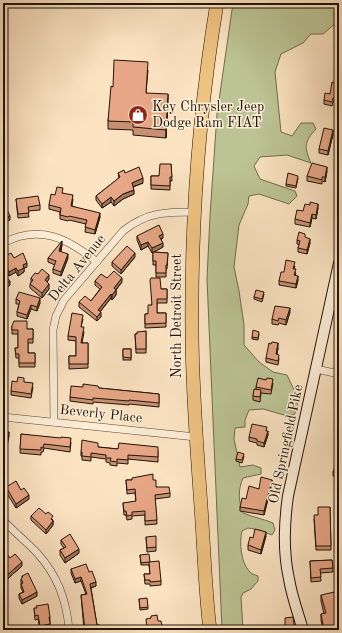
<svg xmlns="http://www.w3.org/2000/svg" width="342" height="633" font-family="'Old Standard TT',serif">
<rect width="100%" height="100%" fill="#fbe3c2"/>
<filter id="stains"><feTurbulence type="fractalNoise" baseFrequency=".005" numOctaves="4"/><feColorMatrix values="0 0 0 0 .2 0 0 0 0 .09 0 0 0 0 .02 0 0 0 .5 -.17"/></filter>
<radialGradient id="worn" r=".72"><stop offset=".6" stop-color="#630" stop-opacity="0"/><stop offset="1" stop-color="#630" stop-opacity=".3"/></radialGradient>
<path fill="#bcc495" stroke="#6e6c4e" d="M233,3H339V21L337,22L323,34H311L303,43L281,54L275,72L281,132L292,136L301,123H313L316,129C304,142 304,147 311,163L287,155L260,157L254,166L260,179L295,191L297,196L289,204L259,194L249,196L248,204L239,225L234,267L239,291L244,325V345L259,362L273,372L287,375L295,392L298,407L294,415H284L263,409L249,410L245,420V427L235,428L234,439L240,467L253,465L261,468V474L243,478C238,490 238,500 243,513C253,517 263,519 273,523L275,530L272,535L259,530L248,528L242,531C239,543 241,562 249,571C251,574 255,575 258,576V581L251,589L243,593L241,597L243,630H222L207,279L210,216L217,114Z"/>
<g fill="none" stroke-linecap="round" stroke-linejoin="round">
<g stroke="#574736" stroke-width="8">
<g id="street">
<path d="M3,243C40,224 67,238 97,262"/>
<path d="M316,369L339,374"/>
<path d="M3,417L196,437"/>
<path d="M54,422L53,330L56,316L64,300L123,231C147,212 165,212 195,212"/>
<path d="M3,520C14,532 27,542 38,554C57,575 67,602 69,630"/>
</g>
</g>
<g stroke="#201308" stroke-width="12">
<path id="secondary" d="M303,630C298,613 292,597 289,579C283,552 284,524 288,496L339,263"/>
</g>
<g stroke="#201308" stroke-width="14">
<path id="highway" d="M210,630C205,589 204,548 201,507C197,448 192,389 192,330C191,221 199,111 217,3"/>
</g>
<use href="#street" stroke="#fcedd7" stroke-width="7"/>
<use href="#secondary" stroke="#fcedd7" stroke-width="10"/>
<use href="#highway" stroke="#eec281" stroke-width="13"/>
</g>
<g fill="#c79073" stroke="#201308">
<path d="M148,70L146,93L168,102L166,138L133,135V130L108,129V121L113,87Z"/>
<path d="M339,84V103L333,102L332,106L324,104V100Z"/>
<path d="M333,134L328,155L319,153V149Z"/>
<path d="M171,164L172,181H170V190L151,189V176H159Z"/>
<path d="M327,171L325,182L322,181V184L307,181V176Z"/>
<path d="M118,173H125L143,183L133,187L134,194L123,199L114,206L111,202L102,208L96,200V196L119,178Z"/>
<path d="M298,178L296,188L286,186V184Z"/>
<path d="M63,193L73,199L72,206L100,217L95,234L85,232L86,224L69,220L68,221L60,219V212L49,209V205L55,195Z"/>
<path d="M16,199L40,205V210L28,211L29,217L18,218Z"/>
<path d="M318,208L316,219L312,218L310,227L295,224V219L303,211Z"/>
<path d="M137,236L163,238L161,239L163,247L152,253L148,246L141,250L137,240Z"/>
<path d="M305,237L310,243L307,254L298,252V248L299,245L297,244V240Z"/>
<path d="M62,245L61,252L68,258L61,276L53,273V269L55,265L48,262V258Z"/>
<path d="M153,252L168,253L167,269H166V277H156V265H153Z"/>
<path d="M3,257L14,258L27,267L24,268V272L18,276L16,272L9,276L3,263Z"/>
<path d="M135,257L121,274L112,266V262Z"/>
<path d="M295,266L294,269L296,274L295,275L298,280L296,288L279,285V281L284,272Z"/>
<path d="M38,274L49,279L47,282L49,289L42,298L30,288V284L31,283V278Z"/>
<path d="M107,278L122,282L116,290V295L112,300L111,298L100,312L101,317L97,321L79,307V302L91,301L100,289L95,285V281Z"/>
<path d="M161,289H167V303H157V313H166V327L145,328V314H148L151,305Z"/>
<path d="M264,294L262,302L254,299V297Z"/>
<path d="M16,299L40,303L37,311L31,309L27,319L17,316V312L19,304H16Z"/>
<path d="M290,312L286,325L279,323L278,325L272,324V319Z"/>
<path d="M83,319L81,327L84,332L82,343H88V368L69,369V356H76V341L68,340V336Z"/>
<path d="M12,326L27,329H33V343H28V353H35V367H19V358H16L15,348H18V334H12Z"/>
<path d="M146,331V353H136L135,334H137Z"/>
<path d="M259,334L258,340L252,339V337Z"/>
<path d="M278,348L277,354L279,359L278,365L266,362V358Z"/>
<rect x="123" y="349" width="8" height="11"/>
<path d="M17,382H24L33,387L31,398L11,395V391Z"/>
<path d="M273,383L271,394L261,393L260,402L253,400V396L256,390V387Z"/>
<path d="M99,388L159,394V407L129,404V405L93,402V404L70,401V397Z"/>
<path d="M267,431L268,435L264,447L257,445V443L249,441V437Z"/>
<path d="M21,434L71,442L70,452L44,448L43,452H41V455L20,453Z"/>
<path d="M98,447L118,449L158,451V462L128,459V464L117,463V466L110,465V463L106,462V459L91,457V461L82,460V457L81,456V452Z"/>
<path d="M244,456L242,463L236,461V459Z"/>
<path d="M339,464V479L333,476V472Z"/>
<path d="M126,480H153L156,487L170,493V497L155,499L157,524L145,525V515L132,516V519L127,520L126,515H124L123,503L136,502L135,493L127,494Z"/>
<path d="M272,483L264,515L240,511V507L246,499L259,489Z"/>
<path d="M6,487L21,490L29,499L16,508L6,492Z"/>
<path d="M330,507L331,550H316L314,519L318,515Z"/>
<path d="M46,514L53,520V525L46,534L31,520V516Z"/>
<path d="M266,536L261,554L248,550V545Z"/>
<path d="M146,537L156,547V551L147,552Z"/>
<path d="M61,540L79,553L65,563L60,555V550L64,548L61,544Z"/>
<path d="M3,551L10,558L22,566L5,581L3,578Z"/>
<path d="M140,555L150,562L161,581V585L150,586V584H145L144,574H150L149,565H141Z"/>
<path d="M332,560L333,572L320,573L321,581L311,582L310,561Z"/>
<path d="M71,569L89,572L96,586L91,588L97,625L101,630H84L81,595L86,594L81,581L75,583L71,573Z"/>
<path d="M22,576L37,596L22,604L19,598V594L23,592L21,588V579L22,578Z"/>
<path d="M321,595L339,630H323L321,620V614H324L321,601Z"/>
<path d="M139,599L148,607V609L140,610Z"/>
<path d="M34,608L50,617V629L40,630L38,619L35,620Z"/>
</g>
<g fill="#a2755e" stroke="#201308">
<path d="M168,94V102L166,138V130Z"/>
<path d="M333,130V134L328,155V151Z"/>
<path d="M327,167V171L325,182V177Z"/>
<path d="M143,178V183L132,187V183Z"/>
<path d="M134,190V194L123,199L114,206V201L123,194Z"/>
<path d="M111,197V202L102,208V204Z"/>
<path d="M318,204V208L316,219V215Z"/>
<path d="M100,213V217L95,234V230Z"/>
<path d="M312,214V218L310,227V223Z"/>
<path d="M10,216V220L3,223V219Z"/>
<path d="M163,234V238L159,240V236Z"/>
<path d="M310,239V243L307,254V250Z"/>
<path d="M62,241V245L59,255V251Z"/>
<path d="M148,242V246L141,250V245Z"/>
<path d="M163,243V247L152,253V248Z"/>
<path d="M135,253V257L121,274V270Z"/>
<path d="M68,254V258L61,276V272Z"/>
<path d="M27,263V267L24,268V272L18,276V271L23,265Z"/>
<path d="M16,268V272L9,276V272Z"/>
<path d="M49,275V279L45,284V280Z"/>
<path d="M298,276V280L296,288V284Z"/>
<path d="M122,278V282L114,292V288Z"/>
<path d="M10,281V285L3,291V287Z"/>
<path d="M49,284V289L42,298V293Z"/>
<path d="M116,290V295L112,300V295Z"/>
<path d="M111,294V298L98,314V310Z"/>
<path d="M40,298V303L37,311V307Z"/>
<path d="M31,305V309L27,319V315Z"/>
<path d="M290,308V312L286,325V320Z"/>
<path d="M101,312V317L97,321V317Z"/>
<path d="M278,343V348L276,358V354Z"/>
<path d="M268,431V435L264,447V443Z"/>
<path d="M9,432V436L4,462V458Z"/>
<path d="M272,480V483L264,515V511Z"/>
<path d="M29,495V499L16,508V504Z"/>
<path d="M53,521V525L46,534V530Z"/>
<path d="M266,532V536L261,554V550Z"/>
<path d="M79,549V553L65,563V558Z"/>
<path d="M22,562V566L5,581V577Z"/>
<path d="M81,577V581L75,583V579Z"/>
<path d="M96,582V586L90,588V584Z"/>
<path d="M37,592V596L22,604V600Z"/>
<path d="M339,627V630H328Z"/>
</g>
<g fill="#e7a786" stroke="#201308">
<path d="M114,60L148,62L146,93L168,94L166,130L133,127V122L108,121L111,86L113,87Z"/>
<path d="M332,82L339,84V99L333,98L332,102L324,100L325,93L330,94Z"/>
<path d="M324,128L333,130L328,151L319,149Z"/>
<path d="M312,163L327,167L325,177H322V180L307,176Z"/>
<path d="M160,164H171L172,177H170V186L151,185V176H159Z"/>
<path d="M139,167L143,178L132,183L134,190L123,194L114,201L111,197L102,204L96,196L120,177L118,173L124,170L125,173Z"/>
<path d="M288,173L298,176L296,186L286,184Z"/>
<path d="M57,187L63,188L62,193L73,195L71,206L100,213L95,230L85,227L87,220L69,216L68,217L60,215L61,208L49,205L51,194L55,195Z"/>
<path d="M38,196L40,205L28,207L29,213L18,214L16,199Z"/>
<path d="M3,201L10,216L3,219Z"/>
<path d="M310,202L318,204L316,215L312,214L310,223L295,219L297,210L303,211L305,204L310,205Z"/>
<path d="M159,225L163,234L159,236L163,243L152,248L148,242L141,245L137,236Z"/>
<path d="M299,232L305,234V237L310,239L307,250L298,248L300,241L297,240Z"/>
<path d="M62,241L59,251L68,254L61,272L53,269L56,261L48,258Z"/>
<path d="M127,246L135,253L121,270L112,262Z"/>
<path d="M153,252L168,253L167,265H166V273H156V261H153Z"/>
<path d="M11,253L14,258L23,253L27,263L23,265L24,268L18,271L16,268L9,272L3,259V257Z"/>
<path d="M286,260L295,262L293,269H296L294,275L298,276L296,284L279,281L281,272H284Z"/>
<path d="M42,269L49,275L45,280L49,284L42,293L30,284L33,280L31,278L35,273L38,274Z"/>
<path d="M114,271L122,278L114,288L116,290L112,295L111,294L98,310L101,312L97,317L79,302L85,296L91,301L102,287L95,281L101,274L107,278Z"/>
<path d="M3,273L10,281L3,287Z"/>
<path d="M151,278H160L161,289H167V299H157V313H166V323L145,324V314H148V305H152L150,280Z"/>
<path d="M256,290L264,292L262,299L254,297Z"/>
<path d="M19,292L40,298L37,307L31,305L27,315L17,312L20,301L16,299Z"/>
<path d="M275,306L290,308L286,320L279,318L278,321L272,319Z"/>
<path d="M72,313L83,315L81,327H84L81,343H88V364H69V356H76V337L68,336Z"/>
<path d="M14,321H27V329H33V339H28V353H35V363H19V354H16L15,348H18V330H12V326Z"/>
<path d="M253,330L259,332L258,338L252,337Z"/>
<path d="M146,331V349H136L135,334H137V332Z"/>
<path d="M272,342L278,343L276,354L279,355L278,361L266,358L269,343L271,344Z"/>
<path d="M123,349H131V358L123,357Z"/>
<path d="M18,377L24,378V382L33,383L31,394L11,391L12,381L17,382Z"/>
<path d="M258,378L266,380L267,378L273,379L271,390L256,387Z"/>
<path d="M83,384L98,386L99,388L159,394V403L129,400V401L93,398V400L70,397L71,386L83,387Z"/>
<path d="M254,389L261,390L260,397L253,396Z"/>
<path d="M252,424L267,427L266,431H268L264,443L257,441V439L249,437Z"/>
<path d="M3,431L9,432L4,458H3Z"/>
<path d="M21,434L61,438V437L71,438L70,447L44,444L43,448L41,447V450L20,449Z"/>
<path d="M82,440L98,443V447L118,449L119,443L158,447V457L128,455V460L117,459V462L110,461L111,458H106V455L91,453V457L82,456V452H81Z"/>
<path d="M238,452L244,454L242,460L236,459Z"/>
<path d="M336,463L339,464V474L333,472Z"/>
<path d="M153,474V480H156V487H169L170,493L155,495L157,520L145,521V511L132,512V515L127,516L126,511H124L123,503L136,501L135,489L127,490L126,480H132V478Z"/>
<path d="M261,477L272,480L264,511L240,507L242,498L246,499L249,486L259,489Z"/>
<path d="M16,481L21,490L24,488L29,495L16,504L6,487Z"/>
<path d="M318,507H330L331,546H316L314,515H318Z"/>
<path d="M39,508L46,514L48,512L53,516L51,519L53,521L46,530L31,516Z"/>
<path d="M255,529L266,532L261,550L248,545L250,537L253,538Z"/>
<path d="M70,534L79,549L65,558L60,550L66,547L61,540Z"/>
<path d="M156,536V547L147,548L146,537Z"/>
<path d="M4,550L10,558L15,554L22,562L5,577L3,575V564L5,563L3,561V551Z"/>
<path d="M149,554L150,562H149L141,563L140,555Z"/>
<path d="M332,560L333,568L320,569L321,577L311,578L310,561Z"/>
<path d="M159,561L161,581L150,582V580H145L144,574H150L149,562Z"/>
<path d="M86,564L89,572L92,571L96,582L90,584L97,625H100L101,630H85L81,595L87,594L81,577L75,579L71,569Z"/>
<path d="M28,573L37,592L22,600L19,594L24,592L21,584L23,583L21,579L23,577L22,576Z"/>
<path d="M339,591V627L328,630H324L321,614L326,613L321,595Z"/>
<path d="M147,598L148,607L140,608L139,599Z"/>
<path d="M48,604L50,617H49L50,624L40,626L38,615L35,616L34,608H37L36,606Z"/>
<path d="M157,615L158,621H161L163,630H147L146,619L151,618V616Z"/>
<path d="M293,617L294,625H296V630H285V618Z"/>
</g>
<defs>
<g id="shop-disc" transform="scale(1)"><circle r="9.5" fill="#8f2418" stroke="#fcedd7"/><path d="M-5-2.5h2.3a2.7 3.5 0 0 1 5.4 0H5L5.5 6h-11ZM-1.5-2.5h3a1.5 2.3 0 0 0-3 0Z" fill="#fff"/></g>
</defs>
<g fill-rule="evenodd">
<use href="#shop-disc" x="138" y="115"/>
</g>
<g text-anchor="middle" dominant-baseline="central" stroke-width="3" stroke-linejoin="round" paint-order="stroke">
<g font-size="14" fill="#201308" stroke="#fcedd7" text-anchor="start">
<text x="152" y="107">Key Chrysler Jeep<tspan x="152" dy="16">Dodge Ram FIAT</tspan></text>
</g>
<g font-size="14" fill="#201308" stroke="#fcedd7">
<text transform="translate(77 268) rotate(-51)">Delta Avenue</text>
<text transform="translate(177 316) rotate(-90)">North Detroit Street</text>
<text transform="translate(101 414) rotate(6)">Beverly Place</text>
<text transform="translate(286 444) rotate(-78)">Old Springfield Pike</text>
</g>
</g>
<rect width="342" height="633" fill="none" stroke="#fbe3c2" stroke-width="16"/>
<rect x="4" y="4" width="334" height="625" fill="none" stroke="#201308" stroke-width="2"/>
<rect x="8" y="8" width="326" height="617" fill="none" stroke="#201308"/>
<rect width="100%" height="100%" filter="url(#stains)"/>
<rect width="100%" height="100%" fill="url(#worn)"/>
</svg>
